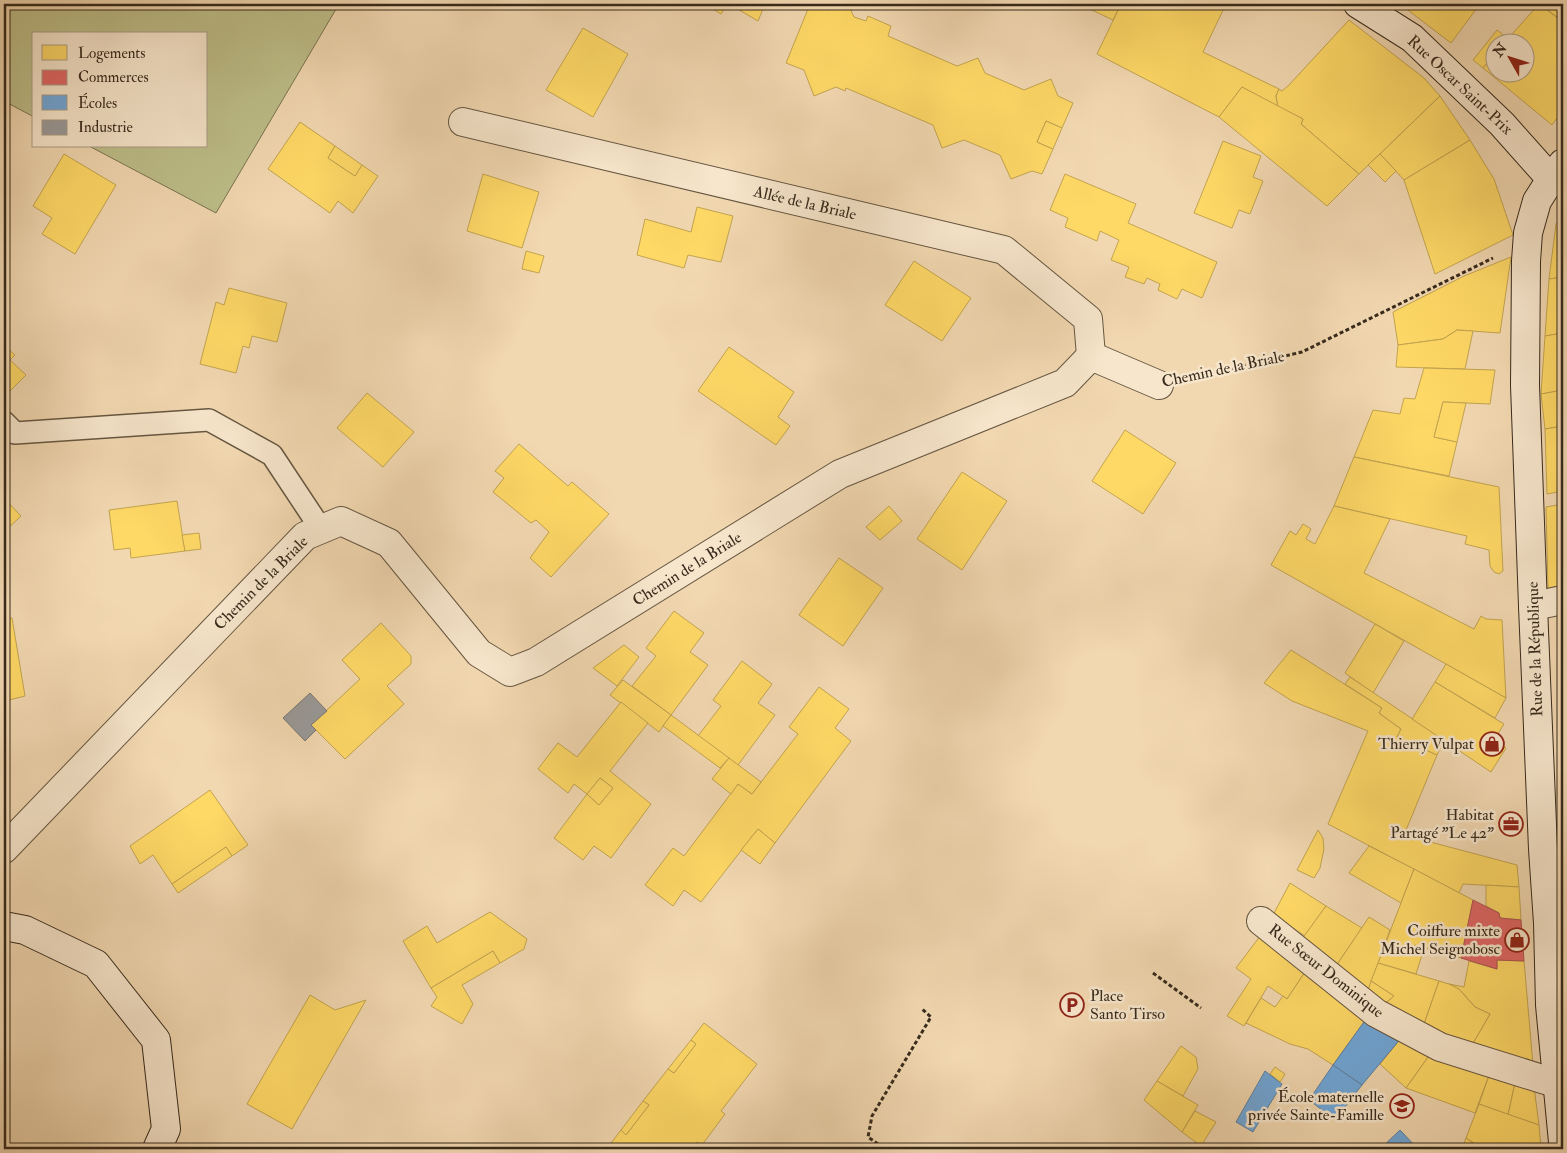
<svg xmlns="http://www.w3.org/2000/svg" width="1567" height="1153" font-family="'IM FELL Double Pica',serif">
<rect width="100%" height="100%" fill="#f2d8b1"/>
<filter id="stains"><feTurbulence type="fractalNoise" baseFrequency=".004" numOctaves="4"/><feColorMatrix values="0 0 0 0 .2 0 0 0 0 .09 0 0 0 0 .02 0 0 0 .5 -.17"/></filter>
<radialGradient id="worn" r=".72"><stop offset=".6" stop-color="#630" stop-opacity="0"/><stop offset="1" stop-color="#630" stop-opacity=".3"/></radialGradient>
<path fill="#bdbe89" stroke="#7a7452" d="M4,4H339L216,213L89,146H206V34H34V117L4,101Z"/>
<g fill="#ffd966" stroke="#c3a450" fill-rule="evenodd">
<path d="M705,4H728L721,14Z"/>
<path d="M729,4H765L758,21Z"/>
<path d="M810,4H814L828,10L843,4H848L854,17L866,21L868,16L891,26L888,36L957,66L978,58L985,73L1024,90L1051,79L1058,96L1073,103L1062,128L1046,121L1037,142L1053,149L1042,174L1032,171L1011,179L1000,155L964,140L942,148L933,125L846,88L845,91L836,87L814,96L804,70L786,63Z"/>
<path d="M1079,4H1121L1113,20Z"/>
<path d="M1121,4H1226L1203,52L1279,89L1276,96L1278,107L1242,87L1219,117L1097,54Z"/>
<path d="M1400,4H1480L1451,43Z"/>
<path d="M1539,4L1563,22V110L1552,125L1483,68L1494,54V72H1524V42H1505Z"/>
<path d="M1540,4H1563V22Z"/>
<path d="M1349,20L1424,78L1440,96L1359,174L1301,124L1303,119L1278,107L1276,96L1279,89L1282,91L1289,85Z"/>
<path d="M583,28L628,54L593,117L546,90Z"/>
<path d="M1497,30L1508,39L1505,42H1494V54L1483,68L1473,60Z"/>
<path d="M1242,87L1303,119L1301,124L1359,174L1327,206L1219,117Z"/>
<path d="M1440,96L1470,140L1404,180L1380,154Z"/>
<path d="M1046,121L1062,128L1053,149L1037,142Z"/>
<path d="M300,122L335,146L328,158L355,176L362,165L378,176L353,213L338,201L330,213L268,169Z"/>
<path d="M1470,140L1494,179L1513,235L1435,274L1404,180Z"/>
<path d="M1223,141L1261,156L1253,177L1263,181L1250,214L1239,210L1232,228L1194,213Z"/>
<path d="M335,146L362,165L355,176L328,158Z"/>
<path d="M64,154L116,185L75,254L42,234L52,218L33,206Z"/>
<path d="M1380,154L1396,171L1385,182L1368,165Z"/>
<path d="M483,174L539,192L522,248L467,231Z"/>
<path d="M1065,174L1136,204L1128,223L1217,262L1202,298L1182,289L1177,299L1158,290L1160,284L1147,278L1144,284L1125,277L1129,267L1111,260L1119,240L1100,231L1097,241L1065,227L1068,218L1050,210Z"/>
<path d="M697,207L733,216L721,262L688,255L684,268L637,255L645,219L691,232Z"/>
<path d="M1563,215V277L1549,279L1556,224Z"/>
<path d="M526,251L544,256L539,273L522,269Z"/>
<path d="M1511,257L1500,333L1457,330L1443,339L1398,345L1393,312L1464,276Z"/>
<path d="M914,261L971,298L942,341L885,305Z"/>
<path d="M1563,277V333L1545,336L1549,279Z"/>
<path d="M229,288L287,303L277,342L252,336L249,348L243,346L236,373L200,364L216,302L224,305Z"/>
<path d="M1457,330L1473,331L1465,369L1396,367L1398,345L1443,339Z"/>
<path d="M1563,333V390L1541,394L1545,336Z"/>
<path d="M729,347L794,392L778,417L790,426L776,445L698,391Z"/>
<path d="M9,350L15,355L10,360L26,375L10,391L4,386V356Z"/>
<path d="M1424,368L1495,370L1490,404L1443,402L1434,437L1457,442L1449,476L1354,457L1373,410L1400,414L1404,398L1415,399Z"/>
<path d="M1563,390V426L1545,429L1541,394Z"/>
<path d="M367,393L414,432L383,467L337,428Z"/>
<path d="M1443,402L1466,403L1457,442L1434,437Z"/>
<path d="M1563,426V491L1547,494L1545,429Z"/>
<path d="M1125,430L1176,463L1143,514L1092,481Z"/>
<path d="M519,444L568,486L572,482L609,514L551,577L530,558L549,532L536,520L531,523L493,492L504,478L495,471Z"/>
<path d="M1354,457L1499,487L1503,571L1499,574L1494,572L1490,566L1489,550L1465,544L1467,536L1334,506Z"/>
<path d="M962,472L1007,501L962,570L917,539Z"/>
<path d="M4,498L21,516L4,532Z"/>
<path d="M177,501L185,551L131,558L130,548L114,550L109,510Z"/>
<path d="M1563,504V585L1548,588L1546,507Z"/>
<path d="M889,506L902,521L880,540L866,527Z"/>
<path d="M1334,506L1390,519L1364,573L1474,629L1481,616L1486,619L1502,620L1506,698L1271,565L1290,531L1296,535L1303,524L1311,529L1306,539L1315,544Z"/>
<path d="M199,533L201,549L185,551L182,535Z"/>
<path d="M839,558L883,588L843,646L799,615Z"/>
<path d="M674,611L704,633L690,652L708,665L671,715L632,686L656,656L646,648Z"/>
<path d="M12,618L25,696L5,701L8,716L4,717V619Z"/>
<path d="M381,623L411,656V664L387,686L404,704L345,759L311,725L360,679L342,660Z"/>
<path d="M1375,624L1404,641L1373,693L1345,673Z"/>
<path d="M624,645L639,657L617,686L593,668Z"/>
<path d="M1291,650L1382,708L1379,713L1401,729L1397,737L1437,755L1404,835L1517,865L1519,887L1463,884L1459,893L1328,824L1368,731L1292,701L1264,683Z"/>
<path d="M742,661L772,684L758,703L775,715L738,765L698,736L721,706L713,700Z"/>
<path d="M1446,664L1506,698L1495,718L1435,682Z"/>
<path d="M1350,677L1444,740L1437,755L1397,737L1401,729L1379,713L1382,708L1345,684Z"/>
<path d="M623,680L671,715L659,732L610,695Z"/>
<path d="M1435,682L1504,724L1494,740L1506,748L1491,772L1412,719Z"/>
<path d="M819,687L849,709L835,728L851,741L775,843L758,829L701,902L684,890L673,906L645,885L673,848L684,856L738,784L752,794L798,734L789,727Z"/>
<path d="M621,702L648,723L610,771L651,804L611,858L594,846L583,860L554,838L587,794L574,784L568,793L538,769L558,743L577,757ZM600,778L613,788L599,805L587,794Z"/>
<path d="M671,715L729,758L720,768L663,726Z"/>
<path d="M729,758L761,782L752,794L738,784L731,794L712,779Z"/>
<path d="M600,778L613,788L599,805L587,794Z"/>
<path d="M210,790L248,845L232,856L226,847L172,884L153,855L140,864L130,846Z"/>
<path d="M758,829L775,843L760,864L741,850Z"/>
<path d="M1318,830L1323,838L1324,849L1320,868L1314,878L1297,870Z"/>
<path d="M1369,846L1414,869L1401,903L1349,873Z"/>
<path d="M226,847L232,856L178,893L172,884Z"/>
<path d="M1414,869L1473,900L1461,958L1415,945L1412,952L1422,955L1416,974L1378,963Z"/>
<path d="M1290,883L1326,906L1305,936L1273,915Z"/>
<path d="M1486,885L1519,887L1521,920L1500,918L1499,913L1486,906Z"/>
<path d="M1326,906L1362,928L1334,969L1299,943Z"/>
<path d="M490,912L527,939L524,949L500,963L493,951L431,988L403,941L427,926L437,943Z"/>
<path d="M1369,917L1390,930L1367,994L1334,969Z"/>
<path d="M1261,935L1307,969L1287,999L1268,986L1244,1026L1227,1016L1251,979L1236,968Z"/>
<path d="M1415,945L1424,948L1422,955L1412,952Z"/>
<path d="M493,951L500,963L462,985L473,1004L462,1024L431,1006L437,997L431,988Z"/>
<path d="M1497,960L1524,961L1533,1065L1469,1050L1490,1014L1475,1007L1461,991L1449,984L1464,987L1469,961L1497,969Z"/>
<path d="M1378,963L1439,981L1423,1027L1382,1006L1394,996L1371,981Z"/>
<path d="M1307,969L1369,1015L1333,1065L1308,1049L1290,1044L1246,1023L1261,998L1275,1007L1283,996L1287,999Z"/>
<path d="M1371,981L1394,996L1382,1006L1367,994Z"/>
<path d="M1439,981L1449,984L1459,989L1475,1007L1490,1014L1469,1050L1423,1027Z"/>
<path d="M310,995L335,1010L366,1000L292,1129L247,1104Z"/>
<path d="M704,1023L757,1064L721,1111L725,1114L702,1145L697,1142L691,1149H610L608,1147L621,1130L626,1135L649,1105L643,1101L668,1069L674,1073L696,1044L691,1040Z"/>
<path d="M1402,1037L1431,1053L1406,1088L1380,1064Z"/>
<path d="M691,1040L696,1044L674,1073L668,1069Z"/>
<path d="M1181,1046L1196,1057L1198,1069L1183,1096L1157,1081Z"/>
<path d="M1431,1053L1491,1070L1475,1113L1406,1088Z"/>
<path d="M1275,1067L1285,1074L1280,1082L1270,1074Z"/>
<path d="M1491,1070L1516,1078L1508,1115L1479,1104Z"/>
<path d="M1516,1078L1534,1087L1539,1125L1508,1115Z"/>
<path d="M1157,1081L1198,1105L1182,1132L1144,1100Z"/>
<path d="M643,1101L649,1105L626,1135L621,1130Z"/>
<path d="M1479,1104L1539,1125L1541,1149H1483L1466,1138Z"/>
<path d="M1195,1111L1216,1122L1201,1146L1182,1132Z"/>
<path d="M1466,1138L1480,1148V1149H1462Z"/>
</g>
<path fill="#e06666" stroke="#ad5450" d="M1473,900L1499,913L1500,918L1521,920L1524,961L1497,960V969L1461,958Z"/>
<g fill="#6fa8dc" stroke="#5e82a2">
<path d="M1560,830H1563V877Z"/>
<path d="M1369,1015L1402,1037L1362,1085L1333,1065Z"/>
<path d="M1333,1065L1362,1085L1335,1120L1309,1100Z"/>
<path d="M1265,1071L1282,1084L1253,1132L1236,1122Z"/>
<path d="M1400,1130L1418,1149H1380Z"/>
</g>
<path fill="#999" stroke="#7c7874" d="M310,693L327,711L311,725L316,730L305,741L283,718Z"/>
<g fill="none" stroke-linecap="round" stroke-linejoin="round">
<g stroke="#665641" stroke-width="24">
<path id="lane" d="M4,422L15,433L209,420L272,455L321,529"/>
</g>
<g stroke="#665641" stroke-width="30">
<g id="street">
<path d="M463,122L1004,250L1088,319L1091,356"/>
<path d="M1533,606L1563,600"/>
<path d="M4,849L305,536L341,521L389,543L479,653L510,672L536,662L840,474L1065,383L1091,356L1159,385"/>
<path d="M1261,921L1376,1013L1440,1047L1558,1084"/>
</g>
</g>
<g stroke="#372a1c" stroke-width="30">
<g id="secondary">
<path d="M1358,4L1412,38L1502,124L1551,179"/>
<path d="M1563,163L1551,179L1537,201L1528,233L1526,261L1525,385L1533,606L1543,849L1548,923L1550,1005L1563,1142"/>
<path d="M4,926L25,930L96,964L156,1040L166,1129L157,1149"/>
</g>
</g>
<g stroke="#372a1c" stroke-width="3" stroke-dasharray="4 2.5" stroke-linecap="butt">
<path d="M1191,378L1302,352L1493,258"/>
<path d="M1153,973L1201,1008"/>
<path d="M878,1144L868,1137L872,1116L931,1017L922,1009"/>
</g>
<use href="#lane" stroke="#f7e6cc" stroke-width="21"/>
<use href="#street" stroke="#f7e6cc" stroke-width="28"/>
<use href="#secondary" stroke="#f7e6cc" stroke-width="28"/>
</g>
<defs>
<g id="shop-ring" transform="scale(1.25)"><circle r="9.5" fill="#f7e6cc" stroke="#8f2418" stroke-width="1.5"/><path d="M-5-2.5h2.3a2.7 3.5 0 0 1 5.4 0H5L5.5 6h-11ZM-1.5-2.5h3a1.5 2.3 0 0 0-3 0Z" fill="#8f2418"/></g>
<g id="office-ring" transform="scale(1.25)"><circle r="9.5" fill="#f7e6cc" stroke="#8f2418" stroke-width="1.5"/><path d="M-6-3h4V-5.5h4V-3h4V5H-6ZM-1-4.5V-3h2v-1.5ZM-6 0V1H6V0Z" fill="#8f2418"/></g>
<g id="parking-ring" transform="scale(1.25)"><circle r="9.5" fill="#f7e6cc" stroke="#8f2418" stroke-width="1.5"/><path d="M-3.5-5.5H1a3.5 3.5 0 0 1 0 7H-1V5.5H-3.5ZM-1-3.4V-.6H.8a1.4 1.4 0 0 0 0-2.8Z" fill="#8f2418"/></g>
<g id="school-ring" transform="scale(1.25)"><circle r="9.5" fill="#f7e6cc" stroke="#8f2418" stroke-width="1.5"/><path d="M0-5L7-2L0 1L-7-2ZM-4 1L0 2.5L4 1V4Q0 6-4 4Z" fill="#8f2418"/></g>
</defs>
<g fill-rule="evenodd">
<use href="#shop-ring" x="1492" y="744"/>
<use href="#office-ring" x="1511" y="824"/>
<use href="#shop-ring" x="1517" y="940"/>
<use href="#parking-ring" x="1072" y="1005"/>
<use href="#school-ring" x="1402" y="1106"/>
</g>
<g text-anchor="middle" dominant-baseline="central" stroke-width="5" stroke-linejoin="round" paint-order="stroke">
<g font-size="16" fill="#372a1c" stroke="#f7e6cc">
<text transform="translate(1460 85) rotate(43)">Rue Oscar Saint-Prix</text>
<text transform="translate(805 203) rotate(13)">Allée de la Briale</text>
<text transform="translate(1223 369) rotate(-12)">Chemin de la Briale</text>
<text transform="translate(687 569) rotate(-32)">Chemin de la Briale</text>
<text transform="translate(261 583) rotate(-45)">Chemin de la Briale</text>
<text transform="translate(1535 649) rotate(-92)">Rue de la République</text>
<text transform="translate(1326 971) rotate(38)">Rue Sœur Dominique</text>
</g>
<g font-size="16" fill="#372a1c" stroke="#f7e6cc" text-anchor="end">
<text x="1474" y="744">Thierry Vulpat</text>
<text x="1494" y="815">Habitat<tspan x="1494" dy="18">Partagé "Le 42"</tspan></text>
<text x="1500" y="931">Coiffure mixte<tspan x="1500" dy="18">Michel Seignobosc</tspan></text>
<text x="1090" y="996" text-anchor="start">Place<tspan x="1090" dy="18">Santo Tirso</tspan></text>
<text x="1384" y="1097">École maternelle<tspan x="1384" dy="18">privée Sainte-Famille</tspan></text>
</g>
</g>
<rect width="1567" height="1153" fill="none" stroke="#f2d8b1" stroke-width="20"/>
<rect x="5" y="5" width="1557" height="1143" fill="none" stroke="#372a1c" stroke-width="2.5"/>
<rect x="10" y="10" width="1547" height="1133" fill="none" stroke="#372a1c"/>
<rect x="32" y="32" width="175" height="115" fill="#f7e6cc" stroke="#aa9b86"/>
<rect x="42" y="45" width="25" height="15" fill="#ffd966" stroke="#aa9b86"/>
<text x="78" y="58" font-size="15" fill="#372a1c">Logements</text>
<rect x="42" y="70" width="25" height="15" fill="#e06666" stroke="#aa9b86"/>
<text x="78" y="82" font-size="15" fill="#372a1c">Commerces</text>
<rect x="42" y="95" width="25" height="15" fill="#6fa8dc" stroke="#aa9b86"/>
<text x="78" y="108" font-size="15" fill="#372a1c">Écoles</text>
<rect x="42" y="120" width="25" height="15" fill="#999999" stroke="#aa9b86"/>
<text x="78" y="132" font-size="15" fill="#372a1c">Industrie</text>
<g transform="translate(1510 58) rotate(309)"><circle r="24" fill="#f7e6cc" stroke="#aa9b86"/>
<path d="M0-4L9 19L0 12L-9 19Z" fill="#8f2418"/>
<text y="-8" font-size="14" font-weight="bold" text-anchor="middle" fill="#372a1c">N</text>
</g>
<rect width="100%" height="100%" filter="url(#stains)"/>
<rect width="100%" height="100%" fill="url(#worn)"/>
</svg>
